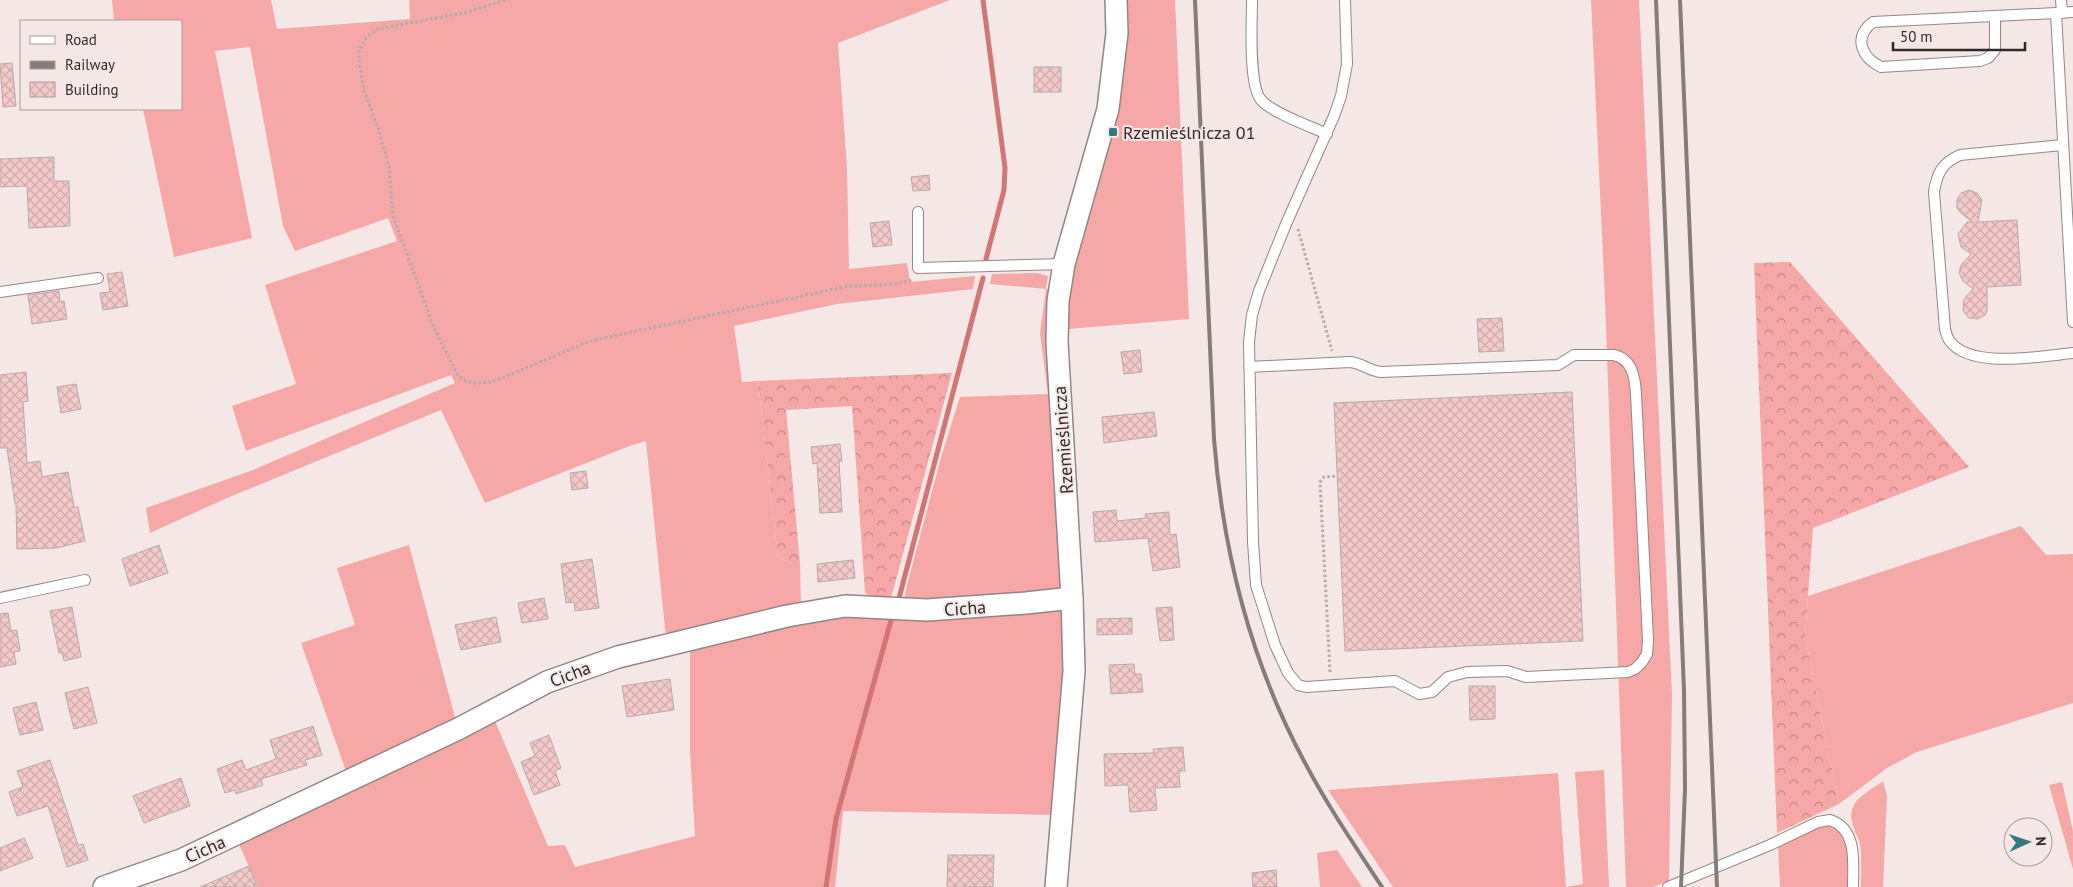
<svg xmlns="http://www.w3.org/2000/svg" width="2073" height="887" font-family="'PT Sans',sans-serif">
<defs>
<pattern id="forest-crowns" width="20" height="18" patternUnits="userSpaceOnUse" patternTransform="scale(1.25)"><rect width="20" height="18" fill="#f5a8a6"/><path d="M2 6a3 3 0 1 1 6 0M12 15a3 3 0 1 1 6 0" fill="none" stroke="#c78987"/></pattern>
<pattern id="building-cross-hatch" width="8" height="8" patternUnits="userSpaceOnUse" patternTransform="scale(1.25)"><rect width="8" height="8" fill="#f2c9c8"/><path d="M0 0l8 8M0 8l8-8" fill="none" stroke="#d0adac"/></pattern>
</defs>
<rect width="100%" height="100%" fill="#f5e7e6"/>
<g fill="#f5a8a6">
<path d="M112,0H271L277,29L410,19L409,0H950L838,43L847,168L849,269L907,263L910,282L975,276L973,289L837,304L734,326L742,382L758,381L778,557L791,563H800L801,606L666,638L646,441L627,447L485,503L441,410L227,498L150,533L146,508L253,470L455,383L451,375L246,451L232,406L296,384L265,285L397,241L388,218L295,251L283,226L250,47L215,51L252,238L174,257L143,109H181V21H114Z"/>
<path d="M1124,0H1175L1189,319L1068,329L1067,300L1075,247L1113,117L1125,59Z"/>
<path d="M1591,0H1639L1672,695L1669,881L1653,887H1626L1605,299Z"/>
<path d="M1037,273L1048,276L1046,289H1053L1065,581L1060,591L904,605L906,589L942,454L960,397L1048,394L1040,333L1046,289L990,284L992,274Z"/>
<path d="M2021,526L2046,555L2073,554V703L1917,752L1887,768L1839,804L1805,636L1808,596Z"/>
<path d="M409,545L456,721L347,774L301,643L355,625L337,568Z"/>
<path d="M1062,607L1064,672L1054,815L843,811L835,887H258L238,842L495,721L548,846L565,845L575,867L695,836L690,751V643L845,615Z"/>
<path d="M1604,770L1609,887H1393L1328,790L1558,773L1566,887L1583,884L1575,772Z"/>
<path d="M1883,781L1887,796L1883,887H1861C1861,873 1862,857 1860,843C1858,837 1854,831 1853,825C1845,801 1867,793 1883,781Z"/>
<path d="M2062,782L2073,831V869L2049,785Z"/>
<path d="M1825,825C1855,831 1848,864 1849,887H1780L1778,846L1819,826Z"/>
<path d="M1337,850L1362,887H1320L1317,853Z"/>
</g>
<g fill="url(#forest-crowns)">
<path d="M1790,262L1969,467L1813,528L1805,636L1839,804L1777,833L1754,263Z"/>
<path d="M952,373L890,602L872,600L865,592L852,406L786,410L800,563H791L778,557L758,381Z"/>
</g>
<g fill="none" stroke-linecap="round" stroke-linejoin="round">
<g stroke="#d27575" stroke-width="5">
<path d="M983,0L1005,168L1004,190L986,259"/>
<path d="M898,602L983,278"/>
<path d="M826,887L836,819L892,617"/>
</g>
</g>
<g fill="url(#building-cross-hatch)" stroke="#b8aaaa">
<path d="M12,63L16,106L3,107L0,64Z"/>
<rect x="1034" y="67" width="27" height="25"/>
<path d="M54,157V181H69L70,226L29,228L27,186L0,187V159Z"/>
<path d="M929,175L930,190L913,191L911,177Z"/>
<path d="M1969,190L1977,193L1982,200L1978,222L2017,220L2021,285L1987,287V311L1985,315L1978,319L1969,318L1963,311L1964,299L1973,289L1963,281L1959,273L1961,265L1971,254L1961,247L1958,234L1967,222H1972L1960,212L1957,208V200L1961,193Z"/>
<path d="M889,221L892,245L873,247L870,223Z"/>
<path d="M122,272L128,306L103,310L100,293L110,292L107,274Z"/>
<path d="M59,291L60,302L64,301L67,319L32,324L28,295Z"/>
<path d="M1502,318L1504,351L1479,352L1477,319Z"/>
<path d="M1140,350L1142,372L1124,374L1121,352Z"/>
<path d="M26,372L28,401L23,402L27,463L40,461L42,477L68,472L74,507H78L85,541L56,548L17,549L16,504H15L7,448H0V375Z"/>
<path d="M76,384L81,409L61,413L57,387Z"/>
<path d="M1572,392L1583,641L1345,651L1334,403Z"/>
<path d="M1154,412L1157,436L1104,443L1102,417Z"/>
<path d="M840,444L842,461H839L842,512L820,513L817,463L813,464L811,447Z"/>
<path d="M586,471L588,488L572,490L570,473Z"/>
<path d="M1116,510L1117,521L1146,518L1145,514L1169,512L1170,535L1176,534L1180,567L1153,571L1148,538L1095,542L1093,512Z"/>
<path d="M159,545L168,573L130,586L122,559Z"/>
<path d="M592,559L599,608L575,611L574,602L566,603L561,564Z"/>
<path d="M853,560L855,578L818,582L817,564Z"/>
<path d="M544,598L548,619L522,623L518,603Z"/>
<path d="M72,607L81,657L64,661L62,653H59L50,611Z"/>
<path d="M1172,607L1174,640L1160,641L1156,608Z"/>
<path d="M8,613L11,631L17,630L20,651L14,652L16,664L0,667V614Z"/>
<path d="M496,617L501,642L461,650L455,625Z"/>
<path d="M1132,618V634L1097,635V619Z"/>
<path d="M1134,664L1135,674H1141L1143,692L1111,694L1109,665Z"/>
<path d="M670,679L674,710L627,717L622,686Z"/>
<path d="M1469,686H1495V719L1470,720Z"/>
<path d="M88,687L97,723L74,729L65,693Z"/>
<path d="M36,702L43,730L20,735L13,708Z"/>
<path d="M313,726L322,755L305,760L307,765L261,779L263,785L236,794L235,790L225,793L217,769L242,760L246,770L276,759L270,740Z"/>
<path d="M549,735L561,768L555,771L560,785L534,795L521,762L535,756L530,743Z"/>
<path d="M1183,747L1185,771H1179L1180,787L1155,788L1157,810L1130,812L1128,785L1105,786L1104,754L1154,753L1153,749Z"/>
<path d="M50,760L78,845L83,844L88,860L67,867L48,806L17,816L9,792L23,787L17,771Z"/>
<path d="M181,778L190,806L144,823L133,796Z"/>
<path d="M24,838L33,858L0,871V848Z"/>
<path d="M948,855H994L993,887H947Z"/>
<path d="M249,866L257,887H200Z"/>
<path d="M1276,870L1277,887H1253L1252,873Z"/>
</g>
<g fill="none" stroke-linecap="round" stroke-linejoin="round">
<g stroke="#938686" stroke-width="12">
<g id="lane">
<path d="M1252,0C1252,21 1248,88 1262,101C1275,114 1310,126 1327,134"/>
<path d="M2061,0L2062,13"/>
<path d="M2056,13L2073,322"/>
<path d="M1995,16V50L1988,58L1980,61L1881,67C1861,57 1853,37 1873,22L2056,13L2073,12"/>
<path d="M2062,145L1960,155C1942,163 1937,173 1934,192L1945,329C1946,332 1947,337 1949,340C1969,370 2042,356 2073,353"/>
<path d="M918,212V268L1064,264"/>
<path d="M0,292L98,278"/>
<path d="M1249,367L1350,362C1362,363 1369,371 1381,372L1558,365L1574,355H1613C1632,358 1635,377 1636,394L1648,640L1647,654L1642,662L1635,669L1628,672L1526,677L1507,671L1467,672L1448,677L1432,692L1419,694L1395,681L1306,687L1298,685L1288,673L1275,645L1256,585L1253,542L1249,342L1252,315L1259,291L1286,224L1334,116L1341,96L1347,64L1345,0"/>
<path d="M0,598L85,580"/>
<path d="M1668,887L1770,845L1818,822L1830,820C1858,829 1853,863 1853,887"/>
</g>
</g>
<g stroke="#938686" stroke-width="24">
<g id="street">
<path d="M104,887L181,860L458,729L547,682L618,657L787,616L845,606L927,610L1026,603L1072,598"/>
<path d="M1056,887L1074,671L1072,598L1057,342L1058,301L1064,264L1108,109L1117,33L1116,0"/>
</g>
</g>
<g stroke="#b6abaa" stroke-width="3" stroke-dasharray="2.5 2.5" stroke-linecap="butt">
<path d="M505,0L468,12L377,29L366,38L359,50V60L364,91L379,130L389,167L393,216L433,325L458,376C472,386 484,384 500,379L590,341L849,286L897,284L912,280"/>
<path d="M1298,229L1332,351"/>
<path d="M1330,672L1320,482L1324,477L1337,476"/>
</g>
<use href="#lane" stroke="#fff" stroke-width="10"/>
<use href="#street" stroke="#fff" stroke-width="21"/>
<g stroke="#857c7b" stroke-width="4">
<path d="M1195,0L1214,439C1223,553 1250,660 1304,761C1327,805 1355,846 1382,887"/>
<path d="M1656,0L1684,690L1685,789L1681,887"/>
<path d="M1680,0L1717,887"/>
</g>
</g>
<rect fill="#317a7e" stroke="#f5e7e6" stroke-width="2" x="1108" y="127" width="10" height="10" rx="2.5"/>
<g text-anchor="middle" dominant-baseline="central" stroke-width="4" stroke-linejoin="round" paint-order="stroke">
<g font-size="18" fill="#302b2a" stroke="#f5e7e6" text-anchor="start">
<text x="1123" y="132">Rzemieślnicza 01</text>
</g>
<g font-size="18" fill="#302b2a" stroke="#f5e7e6">
<text transform="translate(1063 440) rotate(-94)">Rzemieślnicza</text>
<text transform="translate(965 608) rotate(-4)">Cicha</text>
<text transform="translate(570 674) rotate(-21)">Cicha</text>
<text transform="translate(205 849) rotate(-24)">Cicha</text>
</g>
</g>
<rect x="20" y="20" width="162" height="90" fill="#f5e7e6" stroke="#a69c9b"/>
<rect x="30" y="36" width="25" height="8" fill="#ffffff" stroke="#a69c9b"/>
<text x="65" y="45" font-size="15" fill="#302b2a">Road</text>
<rect x="30" y="61" width="25" height="8" fill="#857c7b" stroke="#a69c9b"/>
<text x="65" y="70" font-size="15" fill="#302b2a">Railway</text>
<rect x="30" y="82" width="25" height="15" fill="url(#building-cross-hatch)" stroke="#a69c9b"/>
<text x="65" y="95" font-size="15" fill="#302b2a">Building</text>
<g transform="translate(2028 842) rotate(87)"><circle r="24" fill="#f5e7e6" stroke="#a69c9b"/>
<path d="M0-4L9 19L0 12L-9 19Z" fill="#317a7e"/>
<text y="-8" font-size="14" font-weight="bold" text-anchor="middle" fill="#302b2a">N</text>
</g>
<path d="M1893 42v8h132v-8" fill="none" stroke="#302b2a" stroke-width="2.5"/>
<text x="1900" y="42" font-size="15" fill="#302b2a" stroke="#f5e7e6" stroke-width="4" paint-order="stroke">50 m</text>
</svg>
